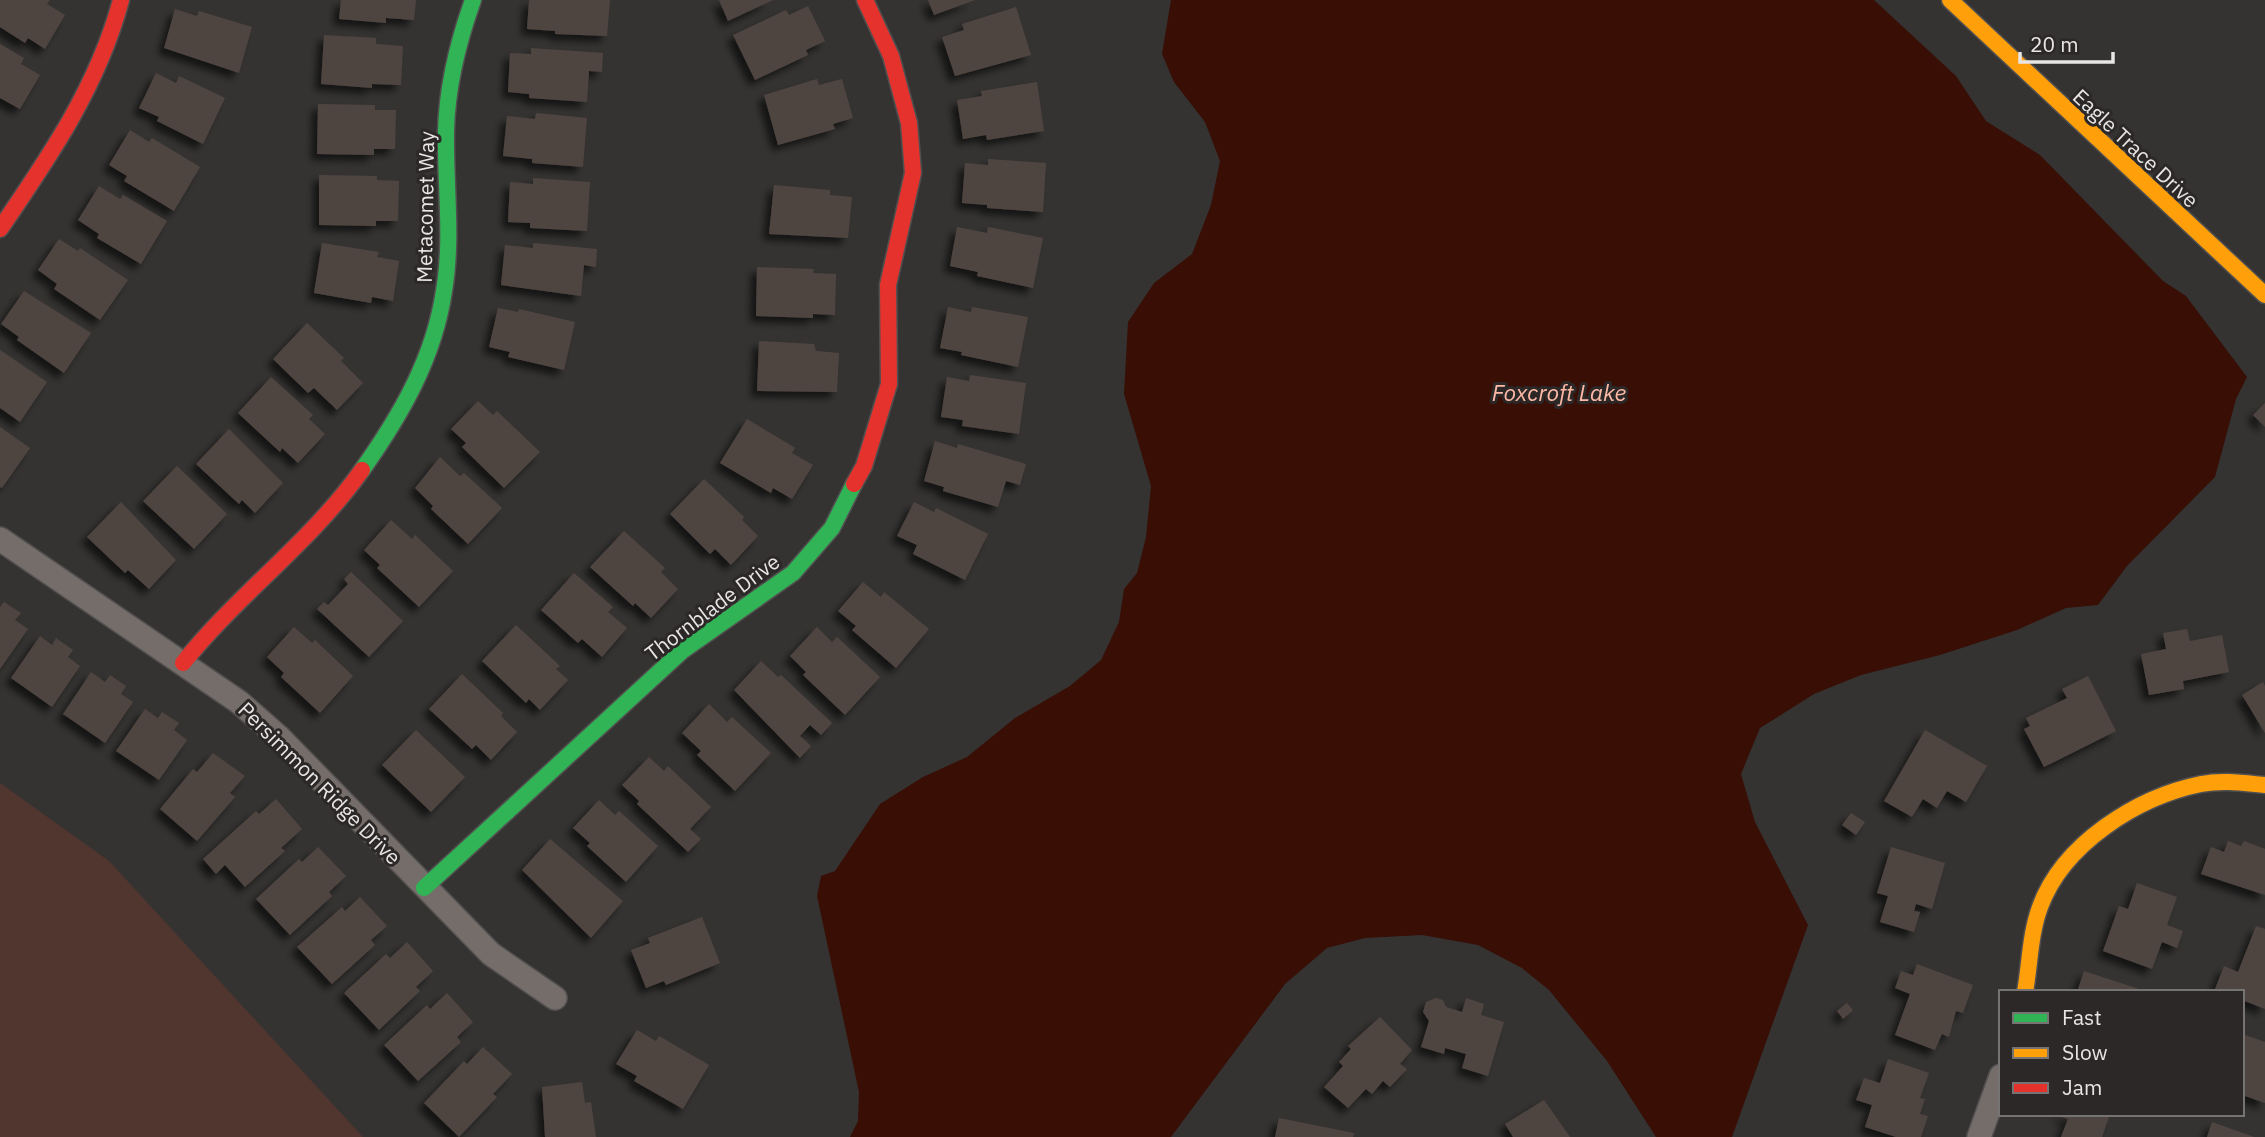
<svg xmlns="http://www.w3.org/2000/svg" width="2265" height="1137" font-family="'IBM Plex Sans',sans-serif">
<defs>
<filter id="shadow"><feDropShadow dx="-6" dy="6" stdDeviation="3.5" flood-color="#0009"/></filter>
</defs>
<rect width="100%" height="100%" fill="#343332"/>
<path fill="#51362f" d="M0,783L109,861L363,1137H0Z"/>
<path fill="#380e05" d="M1171,0H1874L1956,76L1986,121L2040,155L2163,281L2186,296L2247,377L2236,399L2215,477L2127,566L2098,605L2066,608L2017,630L1940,655L1861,675L1814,694L1760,728L1741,774L1755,822L1808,925L1732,1137H1656L1607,1061L1549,990L1522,968L1478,945L1422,935L1365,938L1327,948L1285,984L1171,1137H850L858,1121L859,1092L817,896L821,876L835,871L880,804L923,777L967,757L1015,718L1070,686L1101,660L1119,622L1124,589L1137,573L1146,537L1151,486L1124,394L1128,322L1154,283L1192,254L1211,205L1220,161L1205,122L1174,82L1162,54Z"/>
<g fill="#504541" filter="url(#shadow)">
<path d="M0,0H50L47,4L65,15L45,49L28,38L25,43L0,27Z"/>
<path d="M341,0H416L414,20L386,18V23L339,19Z"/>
<path d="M529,0H610L607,36L555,34V31L527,29Z"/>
<path d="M719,0H773L728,21Z"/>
<path d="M928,0H975L934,15Z"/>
<path d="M808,6L825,41L806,50L808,55L755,80L733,35L786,10L789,15Z"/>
<path d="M1016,7L1031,55L955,76L942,37L964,30L962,24Z"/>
<path d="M175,9L197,16L199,11L252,27L239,73L164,48Z"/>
<path d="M324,35L376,38V44L403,46L401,85L372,84V88L321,84Z"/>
<path d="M0,44L24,58L21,64L40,75L20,109L0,98Z"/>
<path d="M531,48L603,53L602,72L589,71L587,102L529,98V94L508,92L510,53L531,54Z"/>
<path d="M156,73L176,83L179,76L225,98L203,144L157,121L159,117L139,108Z"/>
<path d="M817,79L819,85L842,79L853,118L833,124L835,129L778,145L764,95Z"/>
<path d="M1037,82L1044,131L987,140L986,135L963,139L957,100L982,96L981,91Z"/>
<path d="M318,104L375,105V110H396L395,149H374V155L317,154Z"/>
<path d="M536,113L587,118L583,167L532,163V159L503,156L507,116L535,119Z"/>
<path d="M130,130L149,142L152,138L200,167L174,211L124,181L127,176L109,165Z"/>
<path d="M988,159L1046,163L1043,212L987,208V205L962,203L965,163L988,165Z"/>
<path d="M319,175L377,176V180L399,181L398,221H376V226L319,225Z"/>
<path d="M533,178L590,182L587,231L530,228V223L508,222L510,182L533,184Z"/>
<path d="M774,185L830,190V195L852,197L848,238L769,234Z"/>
<path d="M99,186L120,199L123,195L167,221L141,264L97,238L99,234L78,220Z"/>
<path d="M957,227L987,233L988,227L1043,238L1033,288L977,276L978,272L950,266Z"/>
<path d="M59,239L78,251L80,248L128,280L100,320L54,289L57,284L38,270Z"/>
<path d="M322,243L379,252L377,257L399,261L393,301L372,297L371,303L314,293Z"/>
<path d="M533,243L597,249L596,267L584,265L581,296L501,285L505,245L533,248Z"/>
<path d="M757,267L814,269L813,273L836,274L835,315L813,314V318L756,316Z"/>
<path d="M24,291L91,333L64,373L17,340L19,337L1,324Z"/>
<path d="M948,307L971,312L972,307L1028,317L1018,367L961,355L962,352L940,348Z"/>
<path d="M498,308L518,312L519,309L575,322L564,370L508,357L510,352L489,347Z"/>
<path d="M307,323L344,358L341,361L363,383L337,410L314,388L308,393L273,359Z"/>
<path d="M759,341L814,344L816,351L839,353L837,392L757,391Z"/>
<path d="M0,350L47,382L20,422L0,408Z"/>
<path d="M970,375L1026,383L1019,434L962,426L963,420L941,417L947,377L969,381Z"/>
<path d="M271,377L313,415L309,419L325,434L298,463L282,448L280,452L238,413Z"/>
<path d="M478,401L493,415L497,411L540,452L504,488L462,447L466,443L451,429Z"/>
<path d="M2265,403V427L2253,415Z"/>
<path d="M747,419L792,446L795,448L792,453L813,465L792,499L773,488L771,493L720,463Z"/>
<path d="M0,427L30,448L2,488L0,487Z"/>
<path d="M229,429L283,483L255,513L242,500L239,504L196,464Z"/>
<path d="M935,441L957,448L958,444L1026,464L1020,485L1006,481L998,507L943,491L944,487L924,481Z"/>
<path d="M440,457L460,476L464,473L502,508L468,544L431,509L433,506L415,488Z"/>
<path d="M177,466L227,514L194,549L143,501Z"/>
<path d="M704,479L744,517L742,520L758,536L731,565L715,549L710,554L670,514Z"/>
<path d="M121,502L176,560L149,589L128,570L125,573L87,537Z"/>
<path d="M914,502L934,512L936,508L988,534L965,580L913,554L917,545L897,536Z"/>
<path d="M391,520L412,539L415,535L453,571L419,607L377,568L380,565L364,550Z"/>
<path d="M624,531L665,568L661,572L678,589L651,618L635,603L633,606L590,567Z"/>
<path d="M351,572L403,621L369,657L317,609L324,602L328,605L348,584L344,579Z"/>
<path d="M574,573L613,607L608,612L627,628L602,657L582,639L578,643L541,610Z"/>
<path d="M863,582L881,597L884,592L929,629L896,668L852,630L856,626L838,611Z"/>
<path d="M4,602L21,613L15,620L28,629L0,669V607Z"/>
<path d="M516,625L560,666L556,669L568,680L540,710L529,699L526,703L482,661Z"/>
<path d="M294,627L312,643L315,640L353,676L320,713L281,677L284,673L267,657Z"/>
<path d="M817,627L832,642L837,637L880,677L845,715L803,675L806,672L790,656Z"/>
<path d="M2187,629L2190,641L2222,635L2229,672L2183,681L2184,689L2149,695L2141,654L2166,649L2163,633Z"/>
<path d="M40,636L52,645L56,638L73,650L68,657L80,666L52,707L11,678Z"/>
<path d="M761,661L778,677L781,675L832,723L821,735L810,725L800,736L811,746L800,758L734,690Z"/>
<path d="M91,672L105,682L110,675L126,686L121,694L133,702L105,743L63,714Z"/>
<path d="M462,674L503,713L501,716L517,732L491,760L476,745L472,749L429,709Z"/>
<path d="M2088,676L2116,731L2044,767L2024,729L2030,726L2026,718L2067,698L2062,689Z"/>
<path d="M2263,682L2265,686V733L2242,695Z"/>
<path d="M709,704L727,722L732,717L771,753L735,791L697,755L701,751L682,733Z"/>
<path d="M145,709L158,718L162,712L179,723L174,730L187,740L159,780L116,751Z"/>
<path d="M416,730L465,777L431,812L382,765Z"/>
<path d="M1925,730L1987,766L1966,802L1947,791L1937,808L1923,799L1912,817L1884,801Z"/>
<path d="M213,753L245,776L230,793L235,797L197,841L160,809L193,769L197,772Z"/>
<path d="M649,757L664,771L668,766L711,807L690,829L701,839L688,852L637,804L639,801L622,785Z"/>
<path d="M276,799L302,829L281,848L285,851L245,887L225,865L216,874L203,859L256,811L259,814Z"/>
<path d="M599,800L615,815L619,811L658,846L626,882L587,846L590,843L573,828Z"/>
<path d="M1851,813L1865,822L1856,835L1842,825Z"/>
<path d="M550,839L623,901L591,938L522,870Z"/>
<path d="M2228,841L2241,846L2244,841L2265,849V895L2201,874L2211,847L2224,852Z"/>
<path d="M318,847L346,876L329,892L332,896L290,935L256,899L299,859L302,862Z"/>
<path d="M1891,847L1945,863L1932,909L1916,904L1914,911L1920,912L1914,932L1880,922L1888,896L1877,893Z"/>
<path d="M2137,883L2177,897L2167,925L2183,931L2177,948L2162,942L2152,969L2103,951L2119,906L2128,909Z"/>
<path d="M360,897L387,926L371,940L375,945L332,984L297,947L342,907L345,911Z"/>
<path d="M702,917L720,963L666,985L664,981L646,988L631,950L650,943L648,938Z"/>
<path d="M2256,926L2265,929V1009L2242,1000V992L2215,989L2224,966L2238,972Z"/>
<path d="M407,942L433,971L416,987L420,991L379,1030L344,993L386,954L390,958Z"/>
<path d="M1917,964L1973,985L1963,1013L1956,1011L1949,1037L1942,1034L1935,1050L1895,1035L1910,994L1895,988L1901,971L1913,975Z"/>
<path d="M2084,971L2145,991V992H2077Z"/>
<path d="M447,993L473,1022L457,1037L461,1042L418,1081L384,1045L427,1005L430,1009Z"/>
<path d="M1436,998L1443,1000L1446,1007L1462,1012L1466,998L1484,1004L1481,1015L1504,1022L1488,1076L1462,1068L1466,1054L1445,1048L1444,1054L1421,1047L1429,1021L1423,1012L1426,1002Z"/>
<path d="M1847,1003L1853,1010L1843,1019L1837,1011Z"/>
<path d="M1380,1017L1412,1050L1400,1064L1407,1069L1390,1087L1383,1081L1372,1094L1366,1089L1348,1108L1324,1087L1343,1066L1339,1062L1351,1049L1348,1046Z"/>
<path d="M637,1030L656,1041L659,1036L709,1065L683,1109L634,1081L637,1076L616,1064Z"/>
<path d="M2242,1034L2265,1042V1103L2242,1095Z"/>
<path d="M483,1047L512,1074L493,1094L497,1097L459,1137L424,1103L464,1061L467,1064Z"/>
<path d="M1888,1059L1929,1073L1920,1098L1925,1099L1920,1114L1928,1116L1921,1137H1896L1865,1127L1872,1105L1856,1100L1864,1078L1880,1083Z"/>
<path d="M582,1082L585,1103L591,1102L596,1137H545L542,1087Z"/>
<path d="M1544,1100L1570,1137H1513L1505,1124Z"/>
<path d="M2110,1114L2102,1137H2061L2068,1119L2056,1115Z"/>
<path d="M1279,1118L1354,1133L1353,1137H1275Z"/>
<path d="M2212,1122L2254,1137H2207Z"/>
</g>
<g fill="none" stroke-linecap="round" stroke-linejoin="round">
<g stroke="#514f4f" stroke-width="26">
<g id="street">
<path d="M0,539L239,702L280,738L491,954L555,998"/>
<path d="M1979,1137L2001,1076"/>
</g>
</g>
<g stroke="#514f4f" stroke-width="19">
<g id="fast">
<path d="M362,470C401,415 434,358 444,291C453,238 445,184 446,131C447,86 458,42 473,0"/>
<path d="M424,888L682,651L793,573L832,528L854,484"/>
</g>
</g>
<g stroke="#514f4f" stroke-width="19">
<g id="slow">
<path d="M1950,0L2265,295"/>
<path d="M2025,992C2030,964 2030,934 2040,907C2063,844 2137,797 2201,784C2223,780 2243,783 2265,785"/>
</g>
</g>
<g stroke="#514f4f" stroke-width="19">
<g id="jam">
<path d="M0,229C50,156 98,86 121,0"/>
<path d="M854,484L864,466L889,384L888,285L913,173L909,123L891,56L865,0"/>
<path d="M183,663C238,594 311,542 362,470"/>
</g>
</g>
<use href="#street" stroke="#756d6a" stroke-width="23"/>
<use href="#fast" stroke="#30b455" stroke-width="16"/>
<use href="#slow" stroke="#ff9f0a" stroke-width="16"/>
<use href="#jam" stroke="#e5322d" stroke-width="16"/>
</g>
<g text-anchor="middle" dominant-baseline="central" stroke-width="6" stroke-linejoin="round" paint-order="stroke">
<g font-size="21" fill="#e7e5e5" stroke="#2b2827">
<text transform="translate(2136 148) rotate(43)">Eagle Trace Drive</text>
<text transform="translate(425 207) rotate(-89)">Metacomet Way</text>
<text transform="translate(712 607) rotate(-37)">Thornblade Drive</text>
<text transform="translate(320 783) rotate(45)">Persimmon Ridge Drive</text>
</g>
<g font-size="23" font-style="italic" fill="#feb9a6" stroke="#2b2827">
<text x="1559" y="392">Foxcroft Lake</text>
</g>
</g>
<rect x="1999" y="990" width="245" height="126" fill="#2b2827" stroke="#767473" stroke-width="2"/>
<rect x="2013" y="1013" width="35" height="10" fill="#30b455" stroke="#767473" stroke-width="2"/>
<text x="2062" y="1025" font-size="21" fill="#e7e5e5">Fast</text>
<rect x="2013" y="1048" width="35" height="10" fill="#ff9f0a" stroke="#767473" stroke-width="2"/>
<text x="2062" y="1060" font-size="21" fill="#e7e5e5">Slow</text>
<rect x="2013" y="1083" width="35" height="10" fill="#e5322d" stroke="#767473" stroke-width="2"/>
<text x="2062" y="1095" font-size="21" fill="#e7e5e5">Jam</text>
<path d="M2020 52v10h93v-10" fill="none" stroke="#e7e5e5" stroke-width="3.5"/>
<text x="2030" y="52" font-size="21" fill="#e7e5e5" stroke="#2b2827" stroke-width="5" paint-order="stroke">20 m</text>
</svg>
